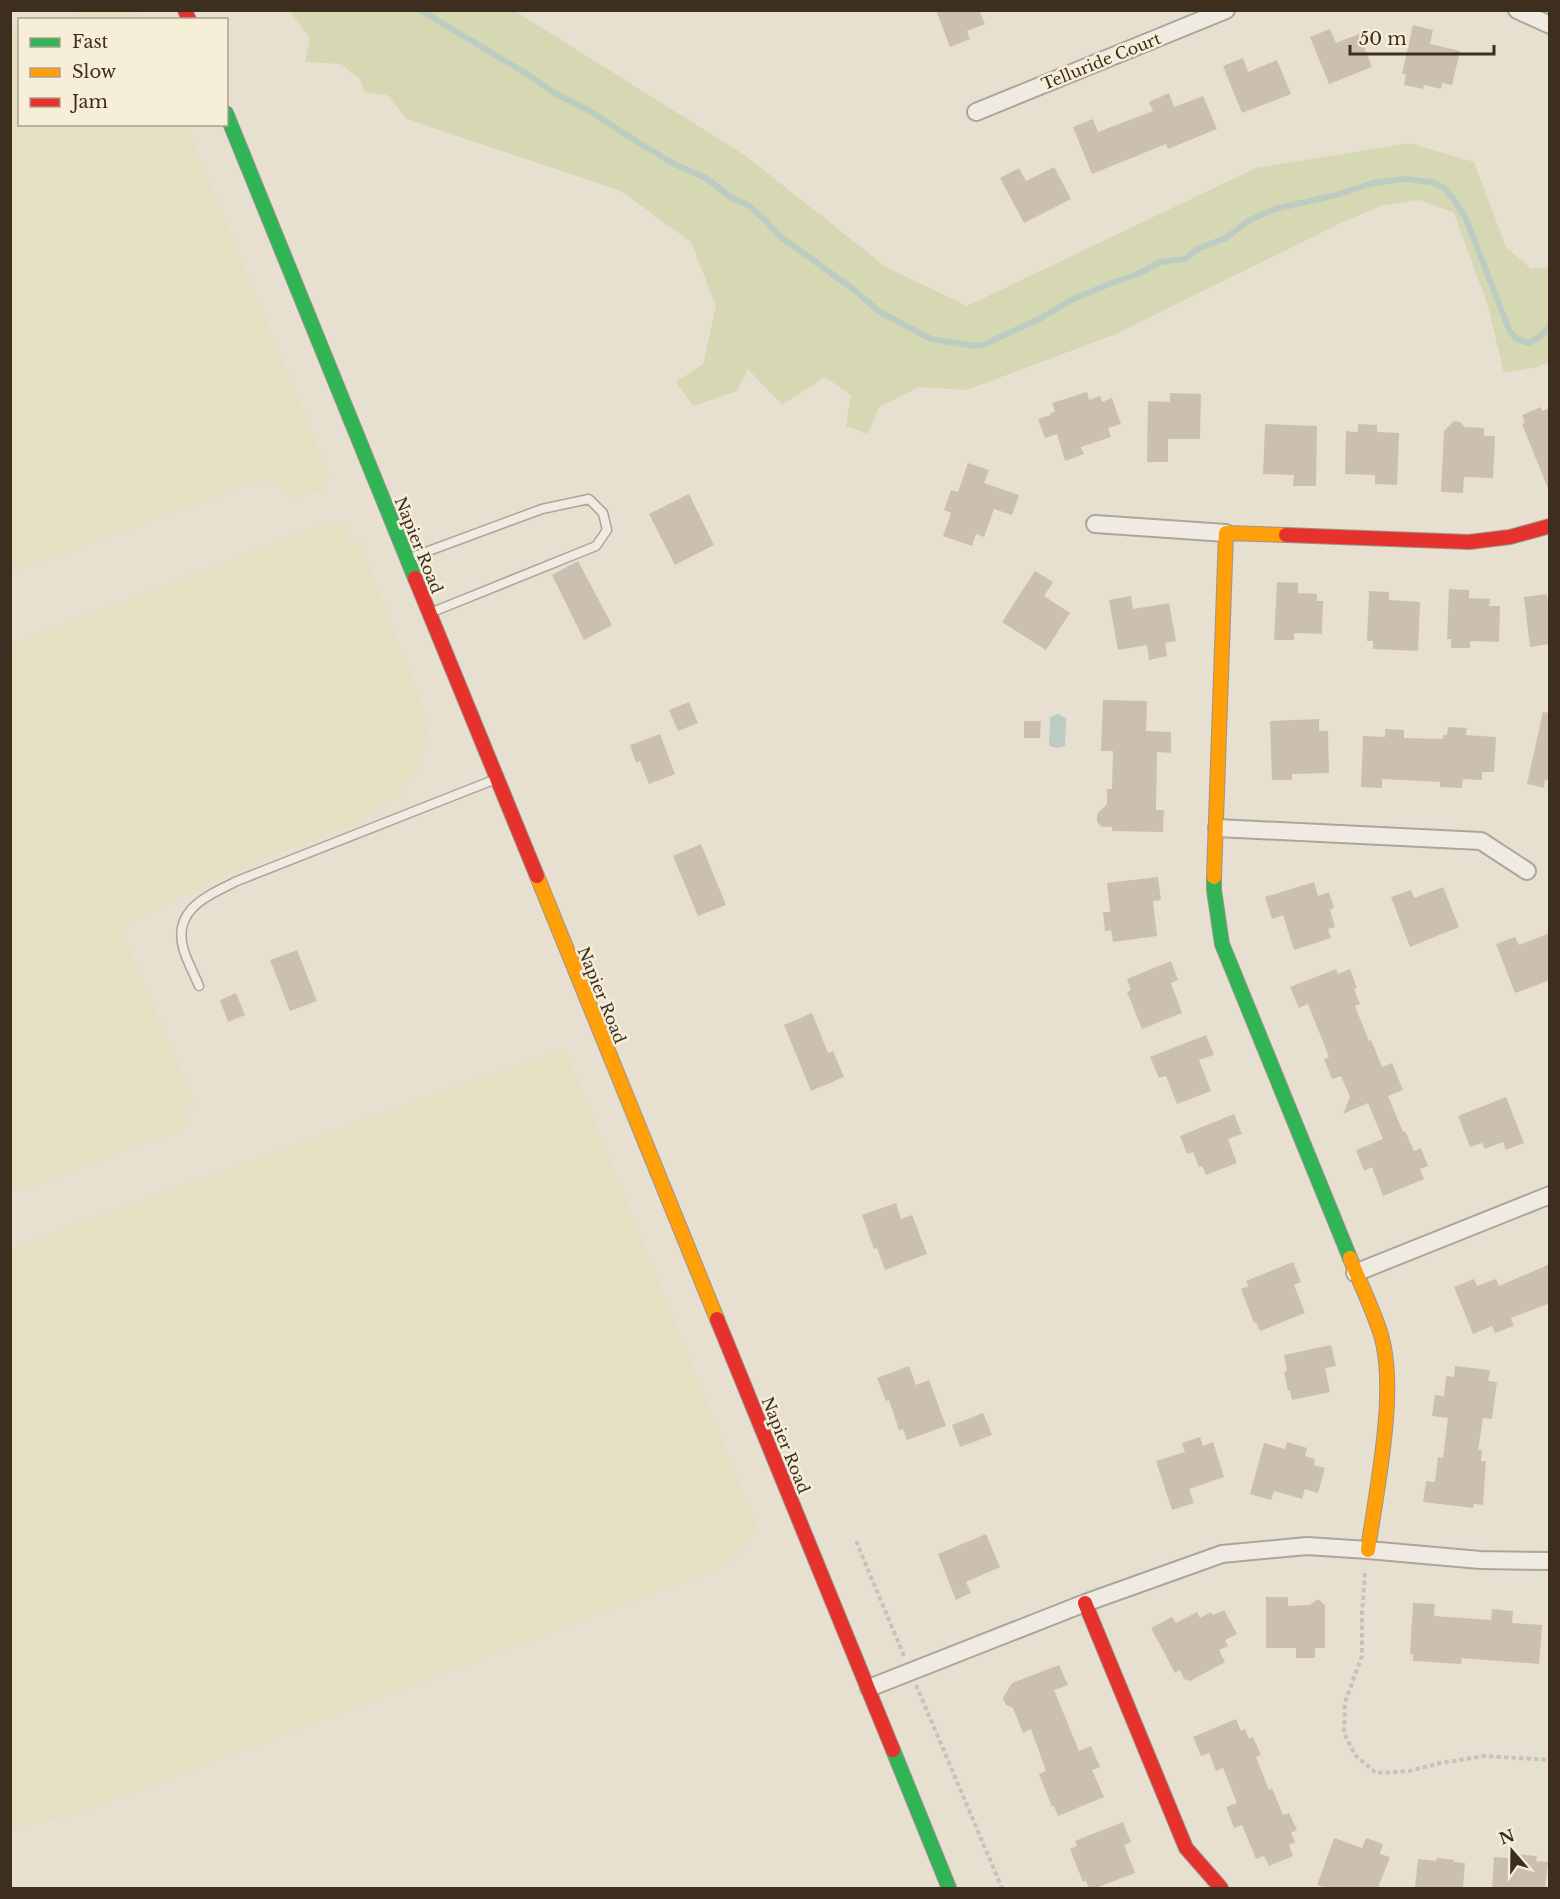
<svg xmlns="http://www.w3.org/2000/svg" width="1560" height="1899" font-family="'Libre Baskerville',serif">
<rect width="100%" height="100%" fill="#e7e0d1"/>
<g fill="#e6dfc2">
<path d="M86,11H137L143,19H52Z"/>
<path d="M19,27L20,124L186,125L329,474L323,490L292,498L281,486L266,478L11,572L10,30Z"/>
<path d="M342,521L350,543L359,540L423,707L428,735L421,762L400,793L361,821L233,871L120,928L195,1103L183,1110L189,1126L11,1194V645L331,522Z"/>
<path d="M565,1048L758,1530L726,1565L73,1815L11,1829V1248Z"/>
</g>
<path fill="#d6d7b3" d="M290,11H515L746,156L886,267L967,306L1256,168L1409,143L1474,162L1506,247L1531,269L1549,267V362L1537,367L1504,373L1488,306L1454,213L1420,200L1384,205L1347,220L1116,334L967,390L919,387L879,407L868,434L846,426L851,395L825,377L782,405L748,369L737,391L693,406L676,382L703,364L716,306L691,242L621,191L407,119L387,95L364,92L361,80L341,64L305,62L310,38Z"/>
<path fill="#bcccc2" d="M1058,714L1066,718L1065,746L1057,748L1049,746L1050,717Z"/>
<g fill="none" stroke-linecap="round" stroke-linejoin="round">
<path stroke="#bcccc2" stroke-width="6" d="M420,10L527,74L556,94L590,111L625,134L672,163L706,178L732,198L748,205L765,220L781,237L853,289L880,312L931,339L974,346L983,345L1041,318L1071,300L1112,283L1138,274L1160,262L1185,259L1199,248L1226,238L1248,221L1275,209L1340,194L1373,183L1405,179L1432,182L1444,188L1453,198L1466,219L1510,332C1516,339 1520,341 1529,343L1539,337L1550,327"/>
</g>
<g fill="#cbbfb2">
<path d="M936,10H979L985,24L967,31L970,39L950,47Z"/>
<path d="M1413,25L1433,30L1430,44L1460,51L1452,85L1442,83L1441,89L1424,85L1423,89L1404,85L1406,74H1402Z"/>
<path d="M1330,29L1336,43L1359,34L1372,67L1329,84L1310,37Z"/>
<path d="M1243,58L1248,72L1277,60L1291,94L1242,113L1223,66Z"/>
<path d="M1169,93L1174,107L1203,96L1217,129L1168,149L1166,144L1092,174L1073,127L1093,119L1098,132L1153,111L1149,102Z"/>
<path d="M1054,167L1071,199L1024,223L1000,178L1019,168L1026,181Z"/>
<path d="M1087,392L1089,400L1100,396L1102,402L1112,398L1121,424L1108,428L1111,437L1081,447L1084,454L1065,461L1057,434L1045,438L1038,419L1051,415L1050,413L1055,412L1052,403Z"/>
<path d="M1170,393L1201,394L1200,439H1168V462H1147L1148,401L1170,402Z"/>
<path d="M1541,407L1542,411L1550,408L1549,491L1522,424L1525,423L1522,415Z"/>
<path d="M1454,421L1460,422L1465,427L1484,428V436H1495L1493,478L1464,477L1463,493L1441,492L1444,431Z"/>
<path d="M1265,424L1317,426L1316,486H1293L1294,475L1263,474Z"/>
<path d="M1358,424L1377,425V432L1399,433L1397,485L1375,484V475L1345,474L1346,431L1358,432Z"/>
<path d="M968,463L989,470L984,483L1019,495L1012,515L994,509L984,537L976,534L972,546L943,536L951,513L944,510L951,490L958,492Z"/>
<path d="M689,494L714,545L675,565L649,514Z"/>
<path d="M578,561L612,625L584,640L552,575Z"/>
<path d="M1035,571L1053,582L1044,596L1070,613L1046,650L1002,622Z"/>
<path d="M1277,582L1298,583V593L1317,594V601H1323L1322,634L1294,633V640H1274Z"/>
<path d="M1449,589L1469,590V598L1490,599L1489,606H1500L1499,642L1470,641V648H1451V639H1447Z"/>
<path d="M1369,591L1389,592V600L1420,602L1418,651L1373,649V641H1367Z"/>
<path d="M1547,594L1548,604H1550V644L1530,647L1524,597Z"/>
<path d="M1131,596L1133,609L1169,603L1176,641L1165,643L1167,656L1149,660L1147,645L1118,650L1109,600Z"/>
<path d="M1103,700L1147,701L1146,731L1171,732V753L1157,752L1156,810H1164L1163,832L1112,831V827H1102L1097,822V814L1107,804V789H1112L1113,751H1101Z"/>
<path d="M689,702L698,723L678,731L669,710Z"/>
<path d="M1543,712L1550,713V781L1545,780L1544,788L1527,784Z"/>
<path d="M1319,719V731H1328L1329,773L1292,774V780H1272L1270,721Z"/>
<path d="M1024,721H1041L1040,738H1024Z"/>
<path d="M1448,727L1467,728L1466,735L1496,737L1494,772H1482V780L1463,779L1462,788L1440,787V782L1382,779V788L1361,787L1363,736L1385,737V729L1404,730V738L1443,739V735H1447Z"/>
<path d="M660,734L675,774L649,784L640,761L636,763L630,745Z"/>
<path d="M701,844L726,905L698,916L673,856Z"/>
<path d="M1158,877L1161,900L1153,901L1157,936L1113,942L1111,930L1105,931L1103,912H1110L1107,883Z"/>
<path d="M1314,882L1318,896L1329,892L1334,908L1330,910L1335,927L1328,929L1331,938L1294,950L1283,915L1272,919L1265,897Z"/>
<path d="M1443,887L1459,927L1410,947L1391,897L1411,890L1414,898Z"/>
<path d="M1550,933V980L1515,993L1496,944L1515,937L1519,945Z"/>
<path d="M297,950L317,1001L290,1011L270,960Z"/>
<path d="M1171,961L1178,980L1171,983L1182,1013L1142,1029L1127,992L1131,990L1127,979Z"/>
<path d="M1336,969L1338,974L1350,969L1357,988L1354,989L1360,1004L1355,1006L1369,1041L1371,1040L1382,1067L1392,1063L1403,1090L1388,1096L1403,1132L1405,1131L1414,1151L1421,1148L1428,1166L1420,1169L1424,1179L1383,1196L1372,1167L1364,1171L1356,1150L1383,1139L1368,1103L1343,1114L1350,1097L1341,1076L1332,1079L1324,1059L1329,1057L1308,1004L1299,1008L1290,987Z"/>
<path d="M236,993L245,1015L228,1022L220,1000Z"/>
<path d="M812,1013L828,1053L833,1051L844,1077L811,1091L784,1025Z"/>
<path d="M1206,1035L1214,1055L1199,1060L1211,1091L1177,1104L1166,1076L1159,1078L1150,1057Z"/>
<path d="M1506,1097L1524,1143L1506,1150L1503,1142L1485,1149L1482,1143L1470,1147L1458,1116Z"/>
<path d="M1234,1114L1242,1134L1228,1139L1237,1163L1206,1175L1202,1166L1199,1167L1193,1152L1187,1154L1180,1136Z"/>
<path d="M896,1203L901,1219L912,1215L927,1254L885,1270L877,1248L874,1249L862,1215Z"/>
<path d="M1293,1262L1301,1282L1294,1285L1305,1313L1260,1331L1256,1322L1254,1323L1241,1289L1249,1286L1246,1281Z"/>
<path d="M1550,1264V1303L1511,1318L1514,1326L1495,1333L1492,1326L1473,1334L1454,1287L1474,1279L1477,1286L1496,1279L1499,1286Z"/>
<path d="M1331,1345L1336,1366L1325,1368L1330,1392L1292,1400L1290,1390L1288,1391L1284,1372L1287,1371L1284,1355Z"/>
<path d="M909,1366L916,1385L929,1380L946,1426L907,1440L903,1429L899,1430L889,1400L886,1401L877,1378Z"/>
<path d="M1455,1366L1490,1370L1488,1381L1497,1382L1492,1419L1483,1418L1478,1450H1482L1481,1461H1486L1483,1505L1474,1504L1473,1508L1423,1502L1426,1481L1435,1482L1438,1457L1443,1458L1448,1418L1432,1416L1435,1395L1444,1396L1446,1376L1454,1377Z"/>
<path d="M983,1413L992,1435L960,1447L952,1425Z"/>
<path d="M1200,1437L1203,1446L1213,1442L1224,1477L1189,1489L1194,1503L1172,1510L1156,1461L1185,1452L1182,1443Z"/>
<path d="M1287,1442L1307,1448L1305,1456L1315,1459L1314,1465L1325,1468L1318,1493L1305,1489L1302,1499L1274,1491L1271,1500L1250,1494L1264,1443L1285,1449Z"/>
<path d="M986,1534L1000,1567L966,1582L971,1593L956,1600L938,1554Z"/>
<path d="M1266,1597H1288V1606L1310,1605L1318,1599L1325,1605V1648H1315V1658H1296V1648H1266Z"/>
<path d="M1413,1603L1435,1604L1434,1616L1491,1620L1492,1609L1513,1611L1512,1623L1542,1625L1539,1664L1462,1658L1461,1664L1413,1661V1654H1410Z"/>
<path d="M1224,1610L1237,1634L1225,1640L1228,1646L1219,1650L1225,1662L1190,1681L1184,1679L1180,1670L1175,1673L1151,1628L1172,1617L1176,1623L1197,1612L1200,1618L1211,1612L1213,1615Z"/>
<path d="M1059,1665L1068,1685L1054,1690L1079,1751L1091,1746L1100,1767L1092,1770L1104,1797L1058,1816L1054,1806L1052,1807L1039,1774L1046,1771L1031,1729L1023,1733L1013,1708L1006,1705L1003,1698L1012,1683Z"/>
<path d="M1236,1719L1241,1731L1245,1729L1249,1739L1253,1737L1261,1755L1256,1757L1269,1790L1272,1788L1283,1815L1289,1813L1297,1830L1291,1833L1295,1842L1289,1845L1293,1856L1269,1866L1264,1856L1256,1859L1242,1825L1234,1828L1226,1807L1237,1803L1223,1768L1216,1771L1209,1753L1201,1756L1193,1737Z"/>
<path d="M1123,1822L1131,1842L1124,1845L1135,1873L1096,1888H1089L1086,1881L1083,1882L1070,1849L1077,1846L1075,1841Z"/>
<path d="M1334,1838L1362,1848L1366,1838L1383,1844L1380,1854L1390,1857L1378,1888H1328L1317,1885Z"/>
<path d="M1518,1854L1537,1856L1536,1861L1548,1862L1545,1888H1492L1494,1857L1518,1859Z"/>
<path d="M1437,1858L1455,1860L1454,1862L1465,1863L1463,1888H1415L1418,1859L1436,1861Z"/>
</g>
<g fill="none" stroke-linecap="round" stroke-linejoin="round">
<g stroke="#ada599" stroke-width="11">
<g id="lane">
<path d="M407,559L542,509L589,499L603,513L607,530L596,546L430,613"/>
<path d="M199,986C194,974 188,963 184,951C171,910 207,896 237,881L496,779"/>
</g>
</g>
<g stroke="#ada599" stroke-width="20">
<g id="street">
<path d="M1517,10L1550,25"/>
<path d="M976,112L1226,10"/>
<path d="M1095,524L1226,533"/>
<path d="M1217,828L1481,841L1527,871"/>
<path d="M1355,1273L1550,1195"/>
<path d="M869,1688L1085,1603L1222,1554L1307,1546L1368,1550L1480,1560L1550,1561"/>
</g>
</g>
<g stroke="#9c958a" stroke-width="16">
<g id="fast">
<path d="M226,113L415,578"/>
<path d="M1214,877V890L1222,944L1350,1258"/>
<path d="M893,1750L949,1888"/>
</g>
</g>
<g stroke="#9c958a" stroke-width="16">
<g id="slow">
<path d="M537,876L717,1319"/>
<path d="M1214,877L1226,533L1286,535"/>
<path d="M1350,1258C1360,1283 1373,1309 1381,1335C1398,1391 1376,1491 1368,1550"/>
</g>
</g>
<g stroke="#9c958a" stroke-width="16">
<g id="jam">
<path d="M185,10L189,20"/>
<path d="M1286,535L1469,542L1510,537L1550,526"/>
<path d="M415,578L537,876"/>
<path d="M717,1319L893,1750"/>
<path d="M1085,1603L1186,1848L1221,1888"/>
</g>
</g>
<g stroke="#c8c2b9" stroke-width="4" stroke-dasharray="4.5 3" stroke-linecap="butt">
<path d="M856,1541L904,1656"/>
<path d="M1365,1573L1362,1613V1656L1345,1702L1344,1733L1355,1755L1376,1773L1409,1771L1440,1763L1485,1756L1550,1760"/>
<path d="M916,1685L1002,1888"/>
</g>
<use href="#lane" stroke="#efebe3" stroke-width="8"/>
<use href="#street" stroke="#efebe3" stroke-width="16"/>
<use href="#fast" stroke="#30b455" stroke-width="14"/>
<use href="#slow" stroke="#ff9f0a" stroke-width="14"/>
<use href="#jam" stroke="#e5322d" stroke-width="14"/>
</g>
<g text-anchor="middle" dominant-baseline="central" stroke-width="5" stroke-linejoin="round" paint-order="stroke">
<g font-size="16" fill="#3d2e20" stroke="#f7eed8">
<text transform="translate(1101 61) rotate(-22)">Telluride Court</text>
<text transform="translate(419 545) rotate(68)">Napier Road</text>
<text transform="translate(602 995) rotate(68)">Napier Road</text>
<text transform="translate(786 1445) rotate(68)">Napier Road</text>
</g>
</g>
<rect width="1560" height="1899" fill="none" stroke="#3d2e20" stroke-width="24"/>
<rect x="18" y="18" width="210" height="108" fill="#f7eed8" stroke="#ada18e" stroke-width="1.5"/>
<rect x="30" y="38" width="30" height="9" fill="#30b455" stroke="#ada18e" stroke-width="1.5"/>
<text x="72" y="48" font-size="18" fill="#3d2e20">Fast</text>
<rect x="30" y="68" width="30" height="9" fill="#ff9f0a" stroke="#ada18e" stroke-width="1.5"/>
<text x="72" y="78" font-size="18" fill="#3d2e20">Slow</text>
<rect x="30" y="98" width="30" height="9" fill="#e5322d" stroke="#ada18e" stroke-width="1.5"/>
<text x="72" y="108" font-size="18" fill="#3d2e20">Jam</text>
<g transform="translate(1512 1851) rotate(340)" stroke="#f7eed8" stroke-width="4.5" paint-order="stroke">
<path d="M0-4.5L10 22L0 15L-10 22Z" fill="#3d2e20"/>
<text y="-9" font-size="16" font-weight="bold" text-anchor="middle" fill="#3d2e20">N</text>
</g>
<path d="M1350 45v9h144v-9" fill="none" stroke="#3d2e20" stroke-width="3"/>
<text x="1359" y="45" font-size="18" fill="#3d2e20" stroke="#f7eed8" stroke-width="4.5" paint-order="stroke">50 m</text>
</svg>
